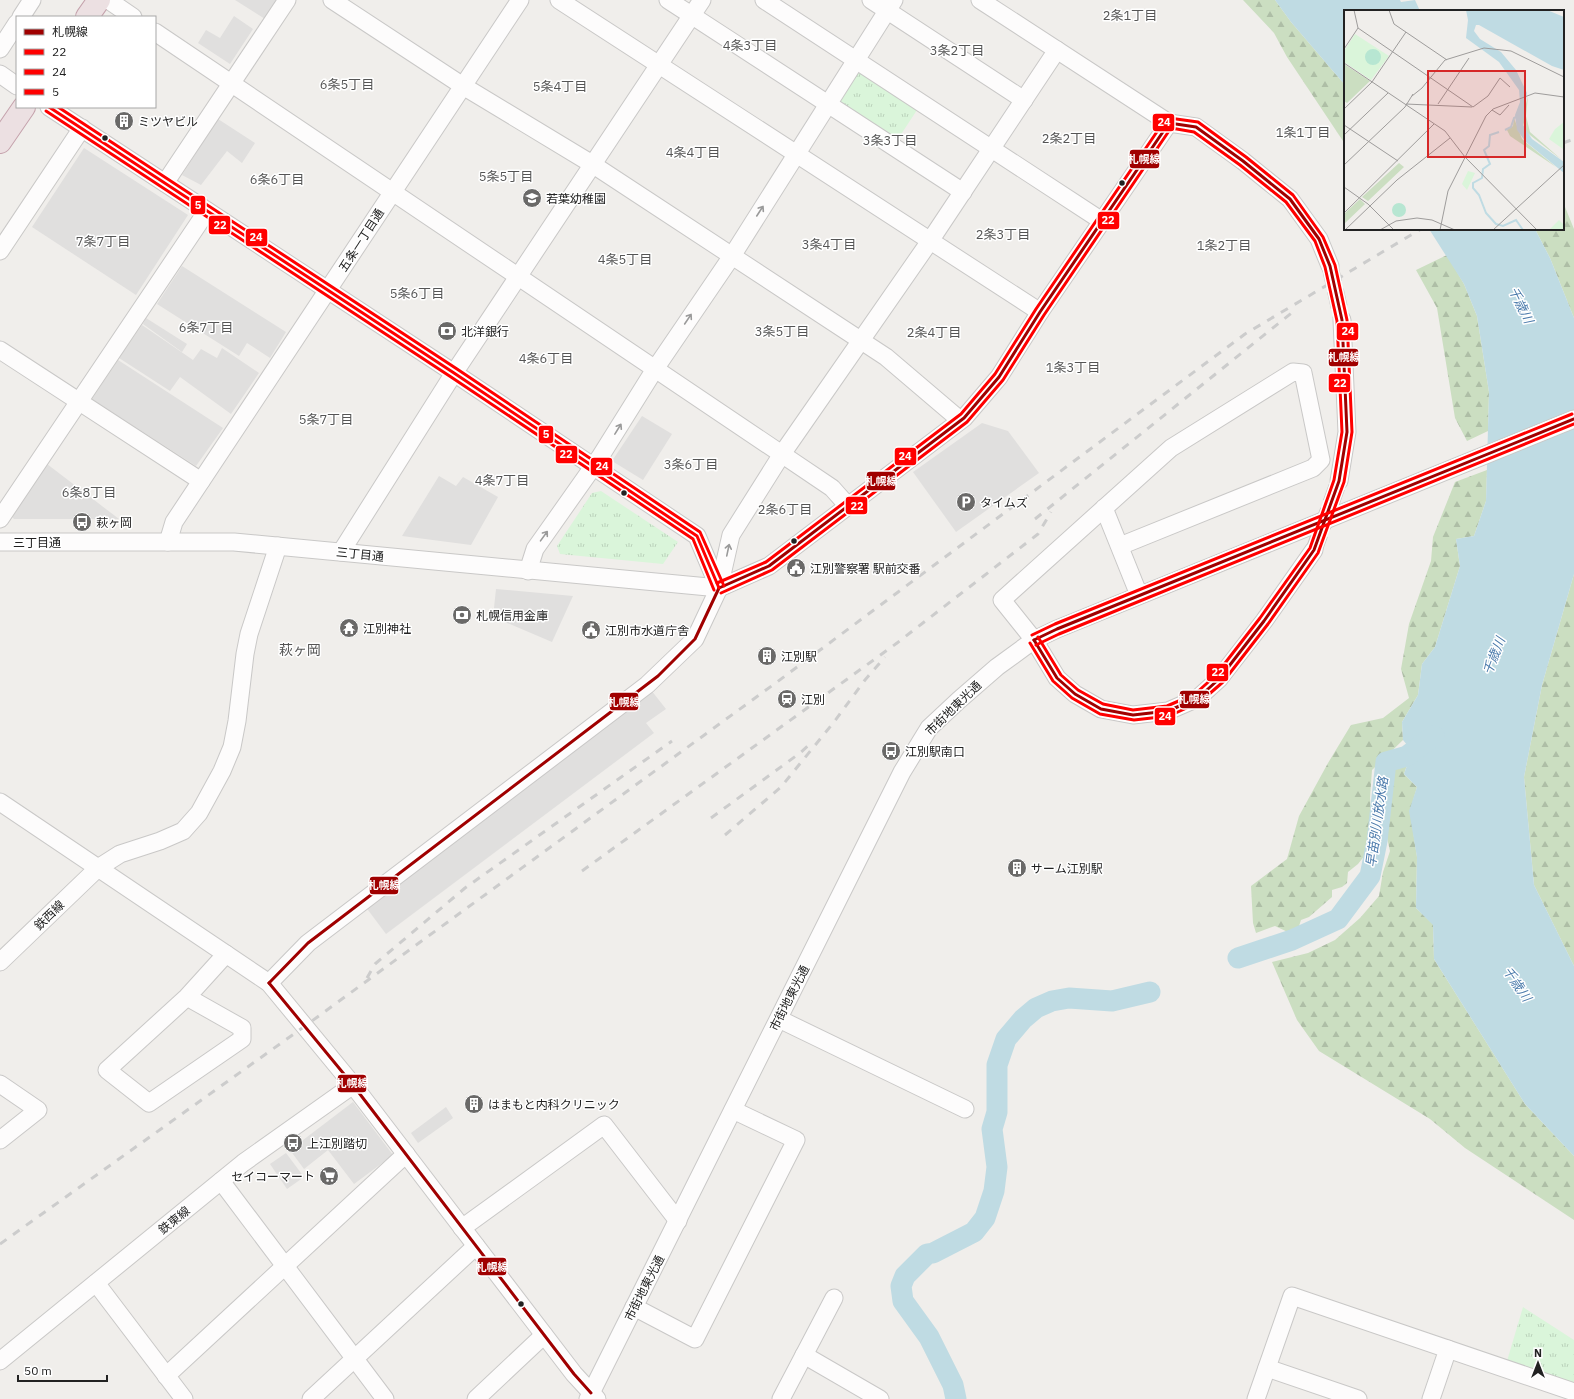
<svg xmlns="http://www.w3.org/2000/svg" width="1574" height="1399" font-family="'IBM Plex Sans','Noto Sans JP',sans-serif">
<defs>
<pattern id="forest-firs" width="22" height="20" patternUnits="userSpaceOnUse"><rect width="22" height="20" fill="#cbdec1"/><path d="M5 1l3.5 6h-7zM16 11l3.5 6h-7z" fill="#aebea6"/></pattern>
<pattern id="park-tufts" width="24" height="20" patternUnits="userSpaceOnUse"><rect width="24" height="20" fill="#daf5da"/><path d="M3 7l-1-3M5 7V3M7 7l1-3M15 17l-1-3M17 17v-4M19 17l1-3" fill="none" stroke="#bbd2bb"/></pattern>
</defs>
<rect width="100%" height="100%" fill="#f0eeeb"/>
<g fill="url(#forest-firs)">
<path d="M1243,0H1275L1291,22L1345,85V144L1287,57L1274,33Z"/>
<path d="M1563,202L1574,229V318L1550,258L1535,229H1563Z"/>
<path d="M1447,255L1464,284L1477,316L1489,392L1488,431L1467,441L1455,418L1437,308L1416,270Z"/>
<path d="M1487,470L1486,501L1474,536L1456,539L1460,566L1435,647L1422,664L1418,695L1402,722L1403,740L1372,770L1370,798L1372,832L1369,850L1358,864L1348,872L1347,883L1342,887L1332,890V897L1309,917L1301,920L1298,929L1292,934L1275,926L1256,933L1253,923L1251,886L1287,859L1299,816L1328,763L1351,725L1383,718L1409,698L1401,669L1409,624L1431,561L1433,537L1455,482Z"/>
<path d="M1574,574V966L1534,885L1524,777L1542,685Z"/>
<path d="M1409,759L1404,774L1417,787L1410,811L1417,857L1416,908L1433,924L1434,959L1525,1104L1574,1156V1220L1465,1148L1430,1119L1319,1051L1297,1020L1272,962L1308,953L1335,940L1360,918L1379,896L1383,872L1390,851L1385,829L1387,805L1391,795L1389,786L1390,765Z"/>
</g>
<g fill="url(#park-tufts)">
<path d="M857,71L917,110L896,142L835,103Z"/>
<path d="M601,491L678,542L663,564L560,554L557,546L592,493Z"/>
<path d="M1523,1307L1574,1340V1383L1507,1361Z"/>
</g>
<g fill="#e0dfde">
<path d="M235,0H277L265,19Z"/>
<path d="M234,16L253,29L230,64L198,43L206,30L220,38Z"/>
<path d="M218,119L255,143L242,163L227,151L201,185L182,175Z"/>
<path d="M84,148L188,215L136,295L32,227Z"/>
<path d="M182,266L286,332L270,358L247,343L239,356L157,304Z"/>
<path d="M146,318L187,344L182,352L143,324Z"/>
<path d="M142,325L193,360L201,349L217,358L222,348L259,373L231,414L180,377L170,391L119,358Z"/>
<path d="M118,360L223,428L196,466L92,399Z"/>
<path d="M642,416L672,434L643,480L612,461Z"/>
<path d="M982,423L1008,431L1039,473L956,532L913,472Z"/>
<path d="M47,464L119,519H14L12,517Z"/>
<path d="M439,476L456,486L463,477L498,497L471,545L402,536Z"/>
<path d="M496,589L573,596L552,642L493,617Z"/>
<path d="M651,690L666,709L646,723L654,733L386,934L365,906Z"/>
<path d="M353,1102L393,1155L354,1184L328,1150L304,1169L290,1150Z"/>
<path d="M446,1107L453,1118L418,1143L411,1133Z"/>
<path d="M286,1153L304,1177L287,1189L270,1164Z"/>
</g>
<g fill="#bfdbe3">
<path d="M1275,0H1400L1401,2L1415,0L1420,11H1345V85L1291,22Z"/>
<path d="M1429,229H1535L1550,258L1574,318V574L1542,685L1524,777L1534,885L1574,966V1156L1525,1104L1434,959L1433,925L1416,908L1417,857L1409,811L1417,787L1404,774L1412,751L1403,740L1402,722L1418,695L1422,664L1435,647L1460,566L1456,539L1474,536L1486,501L1489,392L1477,316L1464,284Z"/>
</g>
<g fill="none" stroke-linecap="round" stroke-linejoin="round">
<g stroke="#bfdbe3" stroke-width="21">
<path d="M1238,958L1292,940L1338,919L1370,876L1377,841L1386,762L1407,756L1434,736"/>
<path d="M956,1399L953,1385L929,1337L903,1301L901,1286L905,1276L927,1254L933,1253L974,1232L985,1218L994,1191L997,1167L992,1129L997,1112V1065L1006,1039L1023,1019L1036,1008L1052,1001L1069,998L1112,1001L1150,992"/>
</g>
<g stroke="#c7c5c3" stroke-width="17" stroke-dasharray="17 8" stroke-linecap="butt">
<path d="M1330,266L1342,320"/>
<path d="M1314,550L1339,481"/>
</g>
<g stroke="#c9c8c7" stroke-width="19">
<g id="minor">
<path d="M108,0L133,17"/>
<path d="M332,0L463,86L592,164L886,357L960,420"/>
<path d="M559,0L1040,312"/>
<path d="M668,0L963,192"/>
<path d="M764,0L1102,221"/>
<path d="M871,0L1024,100"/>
<path d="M980,0L1169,123"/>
<path d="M21,17L32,0"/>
<path d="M155,32L832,488L848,506"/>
<path d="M0,49L17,23"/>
<path d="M0,74L17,86"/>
<path d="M49,107L454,373L697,536L719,588"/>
<path d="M165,183L287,0"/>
<path d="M0,251L82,128"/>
<path d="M0,350L201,481"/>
<path d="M1339,481L1347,432L1342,320"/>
<path d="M1104,508L1139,595"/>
<path d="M0,519L207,211"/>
<path d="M0,542H234L719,588L769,566L964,418L999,377L1040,312L1169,123L1196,127L1243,161L1290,199L1319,239L1330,266"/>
<path d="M168,542L174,522L520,0"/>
<path d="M1120,546L1313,468L1321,460L1303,373L1293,372L1171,448L1002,600L1034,640L1057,678L1075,694L1101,709L1133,715L1168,711L1198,698L1219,679L1264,621L1314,550"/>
<path d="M341,552L454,373L702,0"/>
<path d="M528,571L535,549L600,457L655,369L732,256L894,0"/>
<path d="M0,802L269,983L353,1085L574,1374L597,1399"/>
<path d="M0,962L98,868L120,854L160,841L183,831L199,813L222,771L232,747L237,721L245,654L249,634L278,546"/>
<path d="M269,983L308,943L647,685L695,639L719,588L731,535L782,454L930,241L1057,50"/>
<path d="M187,997L242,1028V1039L149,1103L107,1070L187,997L226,954"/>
<path d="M779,1019L965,1109"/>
<path d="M0,1084L38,1110L0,1140"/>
<path d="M221,1181L385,1399"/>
<path d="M462,1228L604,1125L678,1221"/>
<path d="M96,1283L184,1399"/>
<path d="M634,1307L695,1339L796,1140L733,1110"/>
<path d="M804,1355L880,1399"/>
<path d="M0,1361L243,1163L353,1085"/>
<path d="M1267,1368L1358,1399"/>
<path d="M166,1376L406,1154"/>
<path d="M311,1399L476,1246"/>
<path d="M476,1399L544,1335"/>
<path d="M588,1399L902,772L929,728L959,700L997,667L1034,640L1057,629L1574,419"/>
<path d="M781,1399L834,1298"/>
<path d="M1256,1399L1292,1296L1574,1392"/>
<path d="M1431,1399L1448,1349"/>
</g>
</g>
<g stroke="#c5a2ac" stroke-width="24">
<g id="highway">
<path d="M87,17L99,0"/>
<path d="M0,142L24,107"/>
</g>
</g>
<use href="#minor" stroke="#fdfcfc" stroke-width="17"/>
<use href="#highway" stroke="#ece0e2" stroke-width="22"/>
<g stroke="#ccc" stroke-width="3" stroke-dasharray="8 8" stroke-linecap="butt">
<path d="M1563,143L1574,139"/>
<path d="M1035,519L1294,311"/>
<path d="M711,818L800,753L810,744"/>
<path d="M725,835L781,787L834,722L865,680L885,657"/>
<path d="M582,871L897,643L1038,534L1051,512"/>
<path d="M367,978L375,964L465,888L672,741"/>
<path d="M0,1244L305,1026L777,682L1245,334L1421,229"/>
</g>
<g stroke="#fff" stroke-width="6">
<g id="bus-1">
<path d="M719,588L769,566L964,418L999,377L1040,312L1169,123L1196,127L1243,161L1290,199L1319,239L1330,266L1342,320L1347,432L1339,481L1314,550L1264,621L1219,679L1198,698L1168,711L1133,715L1101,709L1075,694L1057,678L1034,640"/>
<path d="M1034,640L1057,629L1574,419"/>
<path d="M269,983L308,943L658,676L695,639L719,588"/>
<path d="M269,983L353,1085L574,1374L591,1393"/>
</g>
</g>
<g stroke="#fff" stroke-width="6">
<g id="bus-2">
<path d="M46,111L451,377L693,539L714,590"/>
<path d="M721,593L772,570L967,422L1003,380L1044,315L1171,128L1194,132L1240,165L1286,202L1315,241L1325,267L1337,321L1342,432L1334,480L1310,548L1260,618L1215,676L1195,694L1167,706L1133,710L1103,704L1078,690L1061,675L1038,637"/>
<path d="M1036,645L1059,634L1574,424"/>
</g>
</g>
<g stroke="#fff" stroke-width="6">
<g id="bus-3">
<path d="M58,107L457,369L700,532L724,586"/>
<path d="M717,583L766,562L961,414L995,374L1036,309L1165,120L1169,118L1198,122L1246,157L1293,195L1323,237L1335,265L1347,320L1352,432L1344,482L1318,553L1268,624L1223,682L1200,702L1169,716L1134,720L1100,714L1072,698L1053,681L1030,643"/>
<path d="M1032,635L1055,624L1572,414"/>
</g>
</g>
<g stroke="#fff" stroke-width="6">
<path id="bus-4" d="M49,107L454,373L697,536L719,588"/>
</g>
<use href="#bus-1" stroke="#a00000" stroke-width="3"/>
<use href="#bus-2" stroke="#f00" stroke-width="3"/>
<use href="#bus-3" stroke="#f00" stroke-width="3"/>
<use href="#bus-4" stroke="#f00" stroke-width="3"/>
</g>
<defs><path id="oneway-shaft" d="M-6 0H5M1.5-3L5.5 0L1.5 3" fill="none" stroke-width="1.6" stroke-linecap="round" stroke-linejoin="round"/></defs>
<g stroke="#9a9a9a">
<use href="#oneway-shaft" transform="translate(760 211) rotate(-57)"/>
<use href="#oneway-shaft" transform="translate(688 319) rotate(-56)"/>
<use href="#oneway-shaft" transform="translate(618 429) rotate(-58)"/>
<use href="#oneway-shaft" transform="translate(544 536) rotate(-54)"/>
<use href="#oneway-shaft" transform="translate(728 550) rotate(-78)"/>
</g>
<defs>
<g id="building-disc" transform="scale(1)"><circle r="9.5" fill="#6a6968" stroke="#fff"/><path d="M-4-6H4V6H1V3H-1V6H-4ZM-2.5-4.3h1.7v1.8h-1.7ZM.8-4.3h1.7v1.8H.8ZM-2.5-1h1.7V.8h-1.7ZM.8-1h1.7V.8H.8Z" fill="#fff"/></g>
<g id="school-disc" transform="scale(1)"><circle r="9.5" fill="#6a6968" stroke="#fff"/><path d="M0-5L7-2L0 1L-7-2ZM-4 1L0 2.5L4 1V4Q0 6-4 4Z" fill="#fff"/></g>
<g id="bank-disc" transform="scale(1)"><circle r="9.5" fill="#6a6968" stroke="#fff"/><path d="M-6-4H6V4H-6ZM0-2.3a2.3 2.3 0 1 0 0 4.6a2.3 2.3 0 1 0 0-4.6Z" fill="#fff"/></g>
<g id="parking-disc" transform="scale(1)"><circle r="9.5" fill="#6a6968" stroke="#fff"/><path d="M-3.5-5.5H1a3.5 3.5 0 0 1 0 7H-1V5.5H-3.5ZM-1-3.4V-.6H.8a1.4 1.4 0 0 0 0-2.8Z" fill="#fff"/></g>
<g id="bus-disc" transform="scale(1)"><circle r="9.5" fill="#6a6968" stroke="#fff"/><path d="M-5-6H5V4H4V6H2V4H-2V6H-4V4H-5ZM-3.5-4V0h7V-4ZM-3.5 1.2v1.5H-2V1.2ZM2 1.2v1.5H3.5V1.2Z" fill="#fff"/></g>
<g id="civic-disc" transform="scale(1)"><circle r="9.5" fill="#6a6968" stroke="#fff"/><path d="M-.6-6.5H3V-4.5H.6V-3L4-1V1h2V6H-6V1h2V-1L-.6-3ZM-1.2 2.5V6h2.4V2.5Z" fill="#fff"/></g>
<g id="temple-disc" transform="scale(1)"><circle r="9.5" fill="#6a6968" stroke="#fff"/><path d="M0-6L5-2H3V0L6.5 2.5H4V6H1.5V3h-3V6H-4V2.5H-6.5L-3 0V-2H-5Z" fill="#fff"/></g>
<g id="station-disc" transform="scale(1)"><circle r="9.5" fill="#6a6968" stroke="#fff"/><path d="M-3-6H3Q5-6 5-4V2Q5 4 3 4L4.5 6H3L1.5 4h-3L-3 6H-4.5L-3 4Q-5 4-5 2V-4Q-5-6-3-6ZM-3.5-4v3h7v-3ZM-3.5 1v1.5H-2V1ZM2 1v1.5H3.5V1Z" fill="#fff"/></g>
<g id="supermarket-disc" transform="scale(1)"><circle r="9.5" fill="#6a6968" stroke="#fff"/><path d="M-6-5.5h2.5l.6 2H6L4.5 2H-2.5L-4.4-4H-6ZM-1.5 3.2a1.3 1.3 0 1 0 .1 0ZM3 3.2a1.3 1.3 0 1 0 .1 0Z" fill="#fff"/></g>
</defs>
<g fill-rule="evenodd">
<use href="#building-disc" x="124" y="121"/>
<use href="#school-disc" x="532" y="198"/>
<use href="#bank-disc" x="447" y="331"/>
<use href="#parking-disc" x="966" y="502"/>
<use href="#bus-disc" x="82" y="522"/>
<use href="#civic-disc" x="796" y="568"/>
<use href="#bank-disc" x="462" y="615"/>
<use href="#temple-disc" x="349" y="628"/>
<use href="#civic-disc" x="591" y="630"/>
<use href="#building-disc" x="767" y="656"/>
<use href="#station-disc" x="787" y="699"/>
<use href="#bus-disc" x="891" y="751"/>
<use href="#building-disc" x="1017" y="868"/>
<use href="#building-disc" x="474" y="1104"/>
<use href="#bus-disc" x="293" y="1143"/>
<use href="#supermarket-disc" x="329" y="1176"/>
</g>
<g fill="#222" stroke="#fff" stroke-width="1.5">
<circle cx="105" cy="138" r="3.5"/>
<circle cx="1122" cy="183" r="3.5"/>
<circle cx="624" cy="493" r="3.5"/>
<circle cx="794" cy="541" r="3.5"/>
<circle cx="521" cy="1304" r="3.5"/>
</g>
<g text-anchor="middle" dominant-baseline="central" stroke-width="3" stroke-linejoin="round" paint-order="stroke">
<g font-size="12" fill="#222" stroke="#fff" text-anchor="start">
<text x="138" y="121">ミツヤビル</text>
<text x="546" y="198">若葉幼稚園</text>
<text x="461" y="331">北洋銀行</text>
<text x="980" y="502">タイムズ</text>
<text x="96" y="522">萩ヶ岡</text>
<text x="810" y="568">江別警察署 駅前交番</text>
<text x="476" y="615">札幌信用金庫</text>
<text x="363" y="628">江別神社</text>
<text x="605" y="630">江別市水道庁舎</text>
<text x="781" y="656">江別駅</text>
<text x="801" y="699">江別</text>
<text x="905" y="751">江別駅南口</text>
<text x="1031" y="868">サーム江別駅</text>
<text x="488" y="1104">はまもと内科クリニック</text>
<text x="307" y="1143">上江別踏切</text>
<text x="315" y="1176" text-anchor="end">セイコーマート</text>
</g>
<g font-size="12" fill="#222" stroke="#fff">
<text transform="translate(361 240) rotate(-57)">五条一丁目通</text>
<text x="37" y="542">三丁目通</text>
<text transform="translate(360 554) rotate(6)">三丁目通</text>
<text transform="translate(953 708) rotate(-44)">市街地東光通</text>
<text transform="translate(49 915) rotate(-44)">鉄西線</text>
<text transform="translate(789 998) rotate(-63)">市街地東光通</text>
<text transform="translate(174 1220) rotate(-39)">鉄東線</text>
<text transform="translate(644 1288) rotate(-63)">市街地東光通</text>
</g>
<g font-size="13" fill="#555" stroke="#fff">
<text x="1130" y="15">2条1丁目</text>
<text x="750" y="45">4条3丁目</text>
<text x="957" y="50">3条2丁目</text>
<text x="347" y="84">6条5丁目</text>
<text x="560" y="86">5条4丁目</text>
<text x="1303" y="132">1条1丁目</text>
<text x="1069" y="138">2条2丁目</text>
<text x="890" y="140">3条3丁目</text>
<text x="693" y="152">4条4丁目</text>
<text x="506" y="176">5条5丁目</text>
<text x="277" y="179">6条6丁目</text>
<text x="1003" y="234">2条3丁目</text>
<text x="103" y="241">7条7丁目</text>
<text x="829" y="244">3条4丁目</text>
<text x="1224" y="245">1条2丁目</text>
<text x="625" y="259">4条5丁目</text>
<text x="417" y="293">5条6丁目</text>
<text x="206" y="327">6条7丁目</text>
<text x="782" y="331">3条5丁目</text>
<text x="934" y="332">2条4丁目</text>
<text x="546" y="358">4条6丁目</text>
<text x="1073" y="367">1条3丁目</text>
<text x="326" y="419">5条7丁目</text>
<text x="691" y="464">3条6丁目</text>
<text x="502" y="480">4条7丁目</text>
<text x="89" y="492">6条8丁目</text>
<text x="785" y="509">2条6丁目</text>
</g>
<g font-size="13" font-style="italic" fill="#4a7aab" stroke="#fff">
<text transform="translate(1521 305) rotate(64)">千歳川</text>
<text transform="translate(1494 656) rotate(-69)">千歳川</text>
<text transform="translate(1377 822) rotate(-82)">早苗別川放水路</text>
<text transform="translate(1517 984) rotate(55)">千歳川</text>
</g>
<g font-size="14" fill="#555" stroke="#fff">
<text x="300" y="650">萩ヶ岡</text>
</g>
</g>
<g transform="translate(1344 10)">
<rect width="220" height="220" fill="#f0eeeb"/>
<path d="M0,54L26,71L3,93L0,91ZM184,86L182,106L186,122L218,150L182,122L178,109ZM170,108L178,129L212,157L166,126L163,120L169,116ZM55,153L60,157L24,191L18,187ZM16,189L21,194L0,214V204Z" fill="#cbdec1"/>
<path d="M11,24L45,46L27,70L0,52V41ZM220,112V139H219L205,129L211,119ZM124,161L131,163L123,180L118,174ZM215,210L220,215V220H205Z" fill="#daf5da"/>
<path d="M21 47a8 8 0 1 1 16 0a8 8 0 1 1-16 0ZM48 200a7 7 0 1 1 14 0a7 7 0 1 1-14 0Z" fill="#b7e6d2"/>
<path d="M122,0H203L220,7V60L208,56L135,15H132L130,21L136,29L157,42L172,60L183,83L179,115L188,129L220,152V163L182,132L173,120L171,105L176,92L175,80L155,52L122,28L124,10Z" fill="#bfdbe3"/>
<path fill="none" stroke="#bfdbe3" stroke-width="2" d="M161,120L167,117L170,108L174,106M155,122L146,125L145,136L140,140L146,154L139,159L138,168L129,173V178L135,185L142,203L152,214L159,216L172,210L179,220"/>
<path fill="none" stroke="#9e9c9b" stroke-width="1" d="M10,0L14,18L129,97M45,0L50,14L103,50M0,39L14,18M0,53L101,121L121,147L193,220M68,86L78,78L101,50L140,38L167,41L220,67M62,94L128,97M94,94L125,48M129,97L144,86L156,68L166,77M0,99L28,72L62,22M148,100L156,105L165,95M0,115L54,151M0,125L44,83M0,155L61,97L69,84M0,177L24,194L50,220M0,203L90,114M1,220L53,170L106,128M36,220L52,211L73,208L88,210L111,220M96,220L104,181L142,106L149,99L191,83L220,87M149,220L220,155"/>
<path fill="#d62828" fill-opacity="0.15" stroke="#d62828" stroke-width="2" d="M84,61H181V147H84Z"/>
<rect width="220" height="220" fill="none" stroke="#222" stroke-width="2"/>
</g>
<g stroke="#fff" stroke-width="1.5">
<rect x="1152" y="113" width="23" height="19" rx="4" fill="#f00"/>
<rect x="1129" y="149" width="31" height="20" rx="4" fill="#a00000"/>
<rect x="190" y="195" width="16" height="20" rx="4" fill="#f00"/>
<rect x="1097" y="211" width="23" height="19" rx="4" fill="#f00"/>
<rect x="208" y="215" width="23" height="20" rx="4" fill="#f00"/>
<rect x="245" y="228" width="23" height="19" rx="4" fill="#f00"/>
<rect x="1336" y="322" width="23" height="19" rx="4" fill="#f00"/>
<rect x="1328" y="348" width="31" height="19" rx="4" fill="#a00000"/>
<rect x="1328" y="373" width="23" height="20" rx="4" fill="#f00"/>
<rect x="538" y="425" width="16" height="19" rx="4" fill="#f00"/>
<rect x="555" y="445" width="23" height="19" rx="4" fill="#f00"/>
<rect x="894" y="447" width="23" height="19" rx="4" fill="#f00"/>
<rect x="590" y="457" width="23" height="19" rx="4" fill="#f00"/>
<rect x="866" y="471" width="30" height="20" rx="4" fill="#a00000"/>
<rect x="845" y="496" width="23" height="19" rx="4" fill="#f00"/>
<rect x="1206" y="663" width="23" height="19" rx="4" fill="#f00"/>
<rect x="1179" y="690" width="31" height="19" rx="4" fill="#a00000"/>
<rect x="609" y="692" width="30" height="19" rx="4" fill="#a00000"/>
<rect x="1154" y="707" width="22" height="19" rx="4" fill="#f00"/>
<rect x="369" y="876" width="30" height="19" rx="4" fill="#a00000"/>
<rect x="337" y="1074" width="30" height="19" rx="4" fill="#a00000"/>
<rect x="477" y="1257" width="30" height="19" rx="4" fill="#a00000"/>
</g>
<g font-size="11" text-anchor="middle" font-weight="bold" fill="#fff">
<text x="1164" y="126">24</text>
<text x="1144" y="163">札幌線</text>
<text x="198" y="209">5</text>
<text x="1108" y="224">22</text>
<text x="220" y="229">22</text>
<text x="256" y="241">24</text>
<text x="1348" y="335">24</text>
<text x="1344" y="361">札幌線</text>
<text x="1340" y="387">22</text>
<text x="546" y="438">5</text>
<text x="566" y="458">22</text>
<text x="905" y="460">24</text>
<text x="602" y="470">24</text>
<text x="881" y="485">札幌線</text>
<text x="857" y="510">22</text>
<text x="1218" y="676">22</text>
<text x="1194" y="703">札幌線</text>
<text x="624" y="706">札幌線</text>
<text x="1165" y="720">24</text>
<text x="384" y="889">札幌線</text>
<text x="352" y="1087">札幌線</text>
<text x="492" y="1271">札幌線</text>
</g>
<rect x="16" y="16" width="140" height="92" fill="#ffffff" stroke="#a7a7a7"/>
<rect x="24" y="29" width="20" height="6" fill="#a00000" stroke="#a7a7a7"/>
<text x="52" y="36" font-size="12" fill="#222222">札幌線</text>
<rect x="24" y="49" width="20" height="6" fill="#ff0000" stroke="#a7a7a7"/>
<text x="52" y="56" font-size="12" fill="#222222">22</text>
<rect x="24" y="69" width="20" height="6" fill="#ff0000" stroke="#a7a7a7"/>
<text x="52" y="76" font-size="12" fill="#222222">24</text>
<rect x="24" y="89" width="20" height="6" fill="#ff0000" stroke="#a7a7a7"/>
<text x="52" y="96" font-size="12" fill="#222222">5</text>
<g transform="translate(1538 1363)" stroke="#ffffff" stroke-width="3" paint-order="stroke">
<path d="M0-3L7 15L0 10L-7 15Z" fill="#222222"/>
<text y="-6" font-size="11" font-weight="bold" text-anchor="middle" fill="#222222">N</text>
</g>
<path d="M18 1375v6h89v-6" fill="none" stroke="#222222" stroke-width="2"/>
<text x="24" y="1375" font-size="12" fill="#222222" stroke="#ffffff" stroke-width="3" paint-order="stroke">50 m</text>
</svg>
